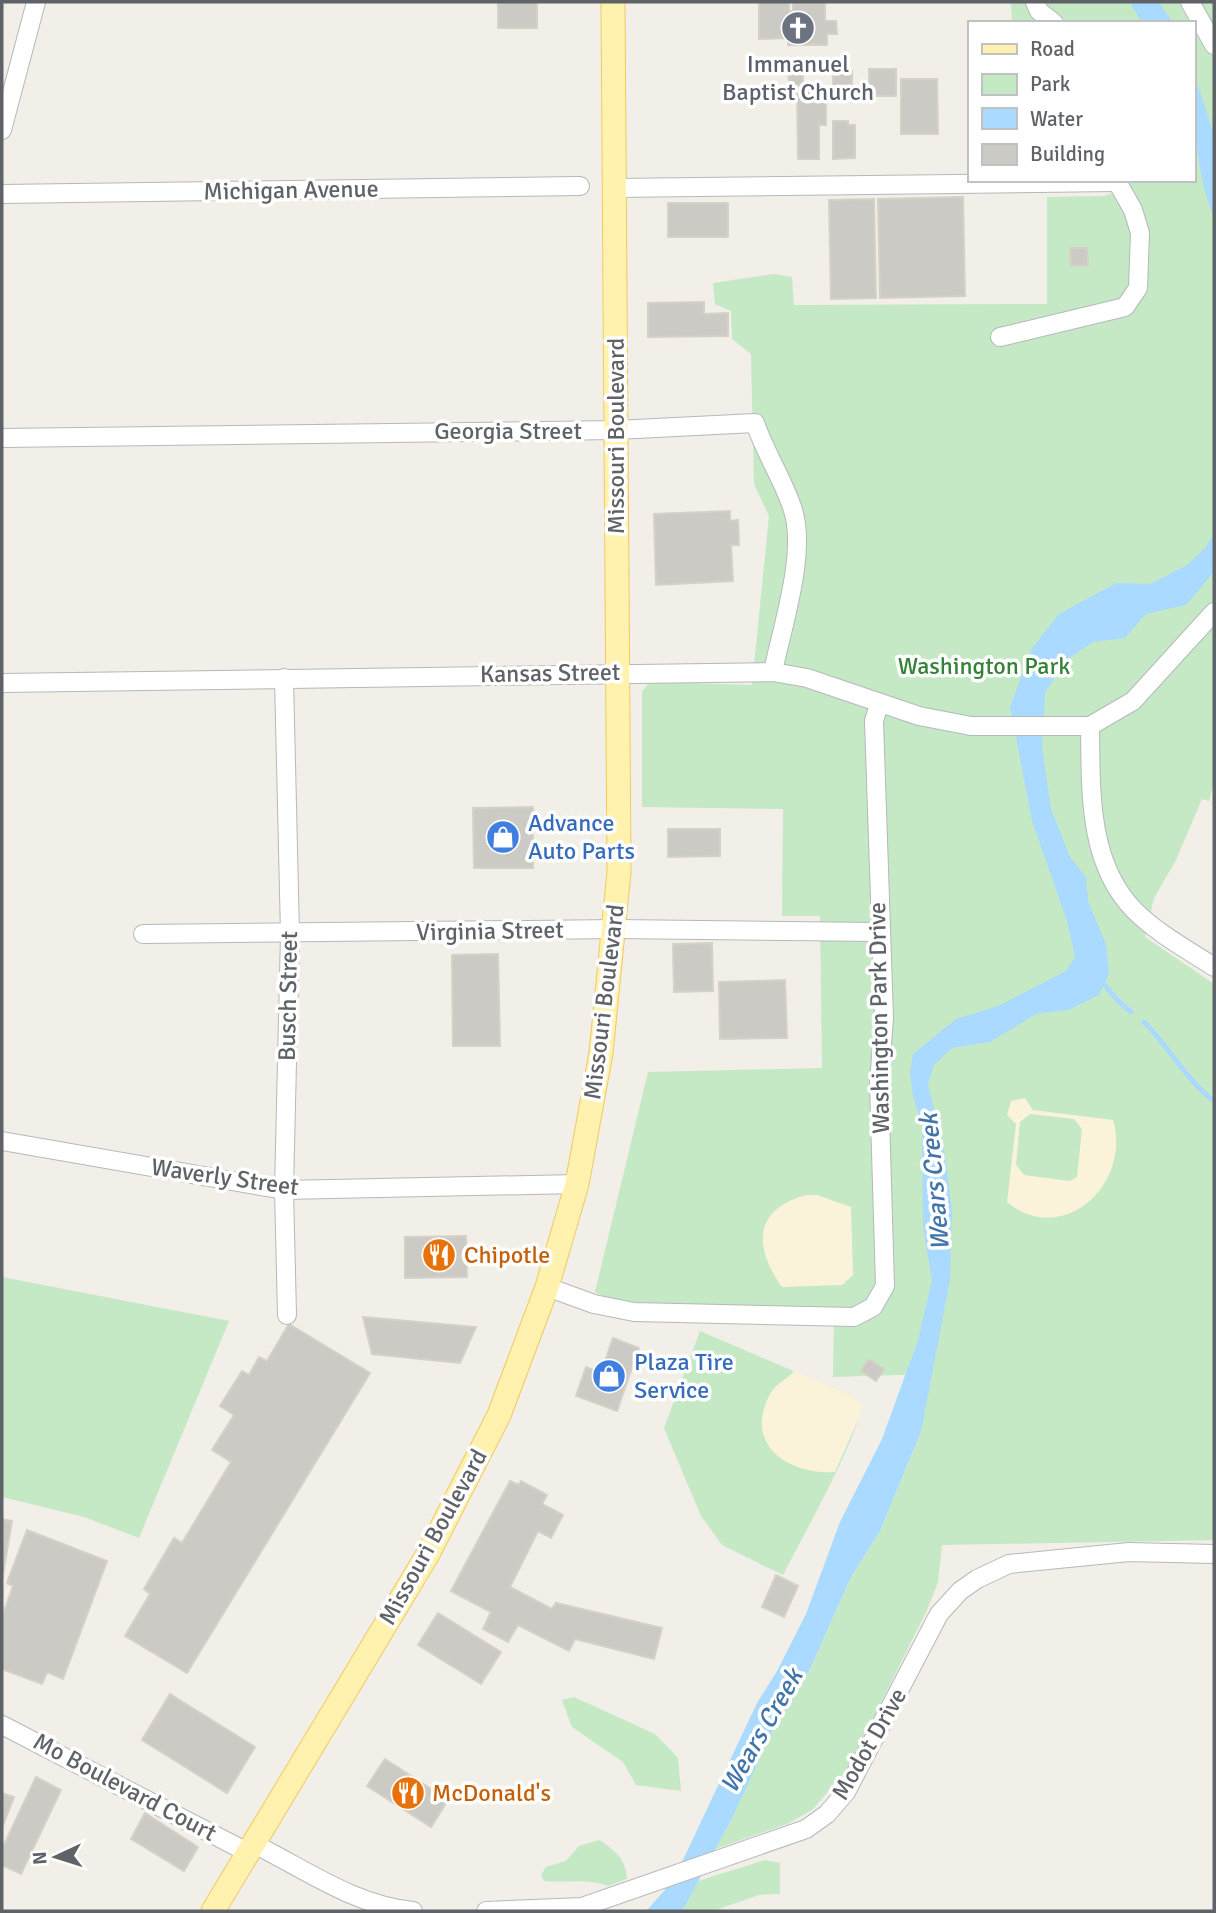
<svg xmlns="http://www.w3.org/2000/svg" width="1216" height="1913" font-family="Signika,sans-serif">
<rect width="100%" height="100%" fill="#f1efe8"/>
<g fill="#c5e8c5">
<path d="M1011,2H1214V782L1209,801L1202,799L1176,860L1154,898L1145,937L1214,984V1540L942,1545L938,1582L927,1610L848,1769L812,1810L787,1824L715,1849L772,1732L810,1669L851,1577L880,1531L921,1432L930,1374L833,1377L834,1308L614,1302L595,1292L648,1072L822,1068L820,916H782L783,809L642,807V692L647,685L654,682L752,685L769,516L754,484L751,354L732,339L731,311L715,304L713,283L774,274L792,277L794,305L1047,304V197L1105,196L1129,184V180H1193V23H1012Z"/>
<path d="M2,1277L229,1321L139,1538L84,1517L2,1497Z"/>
<path d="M700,1331L854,1397L861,1404C862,1432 799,1543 783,1575L722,1545L701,1516L664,1428Z"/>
<path d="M574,1697L655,1734L678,1758L681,1791L636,1785L623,1762L572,1727L562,1700Z"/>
<path d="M599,1840C615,1850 626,1859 627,1879L608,1886C587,1878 567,1883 544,1881L541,1875L546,1867L566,1861L579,1846Z"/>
<path d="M765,1860L780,1863V1894L759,1895L713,1911H681L698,1881Z"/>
</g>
<g fill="#fbf3d9" fill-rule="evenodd">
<path d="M1025,1098L1033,1110L1113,1120C1132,1184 1063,1248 1007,1202L1016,1124L1007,1115L1011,1101ZM1030,1114L1074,1119L1082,1129L1077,1177L1070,1181L1024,1175L1016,1165L1020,1122Z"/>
<path d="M807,1195H817L851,1207L853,1275L842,1285L782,1287C754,1248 752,1209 807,1195Z"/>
<path d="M794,1371L854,1397L861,1404V1413L835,1472C788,1475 743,1445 770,1394C776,1383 787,1380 794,1371Z"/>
</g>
<g fill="#aadaff">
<path d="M1130,2H1159L1173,23H1142Z"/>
<path d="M1193,70L1214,135V217C1196,177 1193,114 1193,70Z"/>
<path d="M1214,534V572L1186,605L1146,614L1125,638L1093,642L1065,661L1045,693L1042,747L1051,809L1070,857L1086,877L1088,901L1106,944L1109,974L1099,995L1068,1010L1036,1014L990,1042L952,1048L934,1065L928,1084L944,1149L952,1210L950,1280L921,1432L880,1531L851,1577L810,1669L772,1732L733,1816L686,1904L681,1911H646L664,1891L682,1862L757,1703L777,1671L806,1614L840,1522L882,1439L918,1340L932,1280L923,1227L922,1124L913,1097L910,1073L913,1054L956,1019L998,1006L1066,971L1075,957L1067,921L1032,821L1010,707L1032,648L1059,614L1116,583L1150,584L1187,565L1205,548Z"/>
</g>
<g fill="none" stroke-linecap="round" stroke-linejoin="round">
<g stroke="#aadaff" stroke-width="5">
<path d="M1100,979L1117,1000L1131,1012"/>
<path d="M1144,1022C1169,1047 1187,1081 1214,1101"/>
</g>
</g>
<g fill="#cccac5" stroke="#d6d1c6" stroke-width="2">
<rect x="498" y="2" width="39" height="26"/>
<path d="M759,2H789V11H793V4L825,3V21H836L837,34H827V45H788V38L759,39Z"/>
<path d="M788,69H803V86H789Z"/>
<rect x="869" y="69" width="27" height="27"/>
<path d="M833,71H852V90L833,91Z"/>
<path d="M901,79H937L938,134H901Z"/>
<path d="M797,87H816V93H826V125H819V159H798Z"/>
<path d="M833,121H848V125H855V158L833,159Z"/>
<path d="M963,197L965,296L880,298L878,199Z"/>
<path d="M874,199L876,298L831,299L829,200Z"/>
<rect x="668" y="203" width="60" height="34"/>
<path d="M1070,248H1087L1088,265L1071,266Z"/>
<path d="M704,302V314L728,313V336L648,337V303Z"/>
<path d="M730,511V521L738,520L739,545H731L733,581L656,585L654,514Z"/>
<path d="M533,807V868H474L473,808Z"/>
<path d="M668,829H720V856L668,857Z"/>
<path d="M712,943L713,991L674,992L673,944Z"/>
<path d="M498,954L500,1046H453L452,955Z"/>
<path d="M785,980L787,1038L720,1039L719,982Z"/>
<path d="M466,1236L467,1277L405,1278V1237Z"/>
<path d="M363,1317L476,1327L460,1363L372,1354Z"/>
<path d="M289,1324L370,1373L187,1673L125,1636L150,1594L144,1589L174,1538L182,1543L231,1462L212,1450L234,1415L220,1406L242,1371L249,1375L259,1357L267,1361Z"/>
<path d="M613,1338L639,1348L617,1411L576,1396L586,1367L601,1373Z"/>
<path d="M869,1359L884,1369L876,1381L861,1371Z"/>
<path d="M510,1481L519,1485L521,1481L547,1495L542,1504L563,1515L551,1538L538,1531L510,1587L552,1609L556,1603L662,1628L654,1659L575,1639L569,1651L518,1625L508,1642L483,1629L491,1612L451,1591Z"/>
<path d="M2,1519L12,1521L2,1580Z"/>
<path d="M27,1530L107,1561L63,1679L47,1672L42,1684L2,1669V1617L13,1586L7,1583Z"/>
<path d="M776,1575L798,1586L784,1617L762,1607Z"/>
<path d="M438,1613L501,1652L481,1684L418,1645Z"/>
<path d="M170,1694L255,1747L227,1793L142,1740Z"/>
<path d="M385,1759L448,1800L431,1827L367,1786Z"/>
<path d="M36,1777L61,1790L21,1874L2,1865V1849Z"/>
<path d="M2,1793L14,1797L2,1828Z"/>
<path d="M145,1813L198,1847L184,1871L131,1839Z"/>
</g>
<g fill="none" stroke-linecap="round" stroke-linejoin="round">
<g stroke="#b5b8bc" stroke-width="20">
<g id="minor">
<path d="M1035,2L1039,11L1054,23"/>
<path d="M1190,2L1214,45"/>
<path d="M2,130L36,2"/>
<path d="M614,188L1116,182"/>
<path d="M2,194L580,186"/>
<path d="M1000,337L1125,307L1138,288L1140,233L1133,210L1116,180"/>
<path d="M2,438L616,430L755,423C765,452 782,478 792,507C808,551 782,626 773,672"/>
<path d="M284,678L290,934L284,1190L287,1315"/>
<path d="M2,683L773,672L807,678L919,716L971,726H1090L1133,701L1214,612"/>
<path d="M1090,726C1091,788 1087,863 1135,911C1157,933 1188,950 1214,967"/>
<path d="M143,934L616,929L879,932"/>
<path d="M2,1141L284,1190L577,1184"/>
<path d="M547,1287L594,1304L634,1312L854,1317L873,1307L885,1286L879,1083L884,1018L874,721L879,704"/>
<path d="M2,1725L247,1852"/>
<path d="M252,1843C305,1869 353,1905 413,1911"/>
<path d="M486,1911L582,1907L806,1829L827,1814L846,1792L939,1614L960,1591L977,1579L1009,1564L1129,1552L1214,1554"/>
</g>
</g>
<g stroke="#f2c960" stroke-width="25">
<path id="major" d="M213,1911L428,1554L499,1415L547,1287L577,1184L601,1053L619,872L613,2"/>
</g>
<use href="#minor" stroke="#fff" stroke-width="18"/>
<use href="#major" stroke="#fff2af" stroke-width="23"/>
</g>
<defs>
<g id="church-disc" transform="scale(1.75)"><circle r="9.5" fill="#6b7280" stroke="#fff"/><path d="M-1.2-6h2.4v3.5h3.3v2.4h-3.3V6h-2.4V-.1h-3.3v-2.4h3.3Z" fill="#fff"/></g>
<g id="shop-disc" transform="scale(1.75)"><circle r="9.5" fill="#3f7fe0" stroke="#fff"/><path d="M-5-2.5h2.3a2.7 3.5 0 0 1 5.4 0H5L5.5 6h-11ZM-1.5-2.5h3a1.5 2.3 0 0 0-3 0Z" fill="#fff"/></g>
<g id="restaurant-disc" transform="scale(1.75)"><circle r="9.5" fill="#e8710a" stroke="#fff"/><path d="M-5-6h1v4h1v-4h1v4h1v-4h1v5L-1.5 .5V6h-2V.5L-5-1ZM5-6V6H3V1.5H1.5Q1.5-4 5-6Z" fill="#fff"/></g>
</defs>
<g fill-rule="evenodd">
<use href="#church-disc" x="798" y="28"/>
<use href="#shop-disc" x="503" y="837"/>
<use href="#restaurant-disc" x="439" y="1255"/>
<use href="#shop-disc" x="609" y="1376"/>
<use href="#restaurant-disc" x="408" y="1793"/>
</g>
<g text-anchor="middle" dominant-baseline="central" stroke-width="7" stroke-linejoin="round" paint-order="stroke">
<g font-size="24" fill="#5b616d" stroke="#fff">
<text x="798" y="64">Immanuel<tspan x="798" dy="28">Baptist Church</tspan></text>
</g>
<g font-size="24" fill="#5f6368" stroke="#fff">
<text transform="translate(291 190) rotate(-1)">Michigan Avenue</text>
<text x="508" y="431">Georgia Street</text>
<text transform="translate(616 436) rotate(-90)">Missouri Boulevard</text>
<text transform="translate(550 673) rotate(-1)">Kansas Street</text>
<text transform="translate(490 931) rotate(-1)">Virginia Street</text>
<text transform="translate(288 996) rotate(-89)">Busch Street</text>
<text transform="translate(604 1002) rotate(-83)">Missouri Boulevard</text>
<text transform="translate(879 1018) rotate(-91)">Washington Park Drive</text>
<text transform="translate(225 1177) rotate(8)">Waverly Street</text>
<text transform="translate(433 1537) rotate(-61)">Missouri Boulevard</text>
<text transform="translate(869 1744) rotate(-60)">Modot Drive</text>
<text transform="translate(125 1787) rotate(28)">Mo Boulevard Court</text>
</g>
<g font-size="24" fill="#348238" stroke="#fff">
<text x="984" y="666">Washington Park</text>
</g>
<g font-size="24" fill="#366cbe" stroke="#fff" text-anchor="start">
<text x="528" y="823">Advance<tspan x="528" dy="28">Auto Parts</tspan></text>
<text x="634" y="1362">Plaza Tire<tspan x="634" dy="28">Service</tspan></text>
</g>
<g font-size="24" fill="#c56008" stroke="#fff" text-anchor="start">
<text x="464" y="1255">Chipotle</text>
<text x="432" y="1793">McDonald's</text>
</g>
<g font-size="26" font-style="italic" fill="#4174aa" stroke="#fff">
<text transform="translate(935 1182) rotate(-95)">Wears Creek</text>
<text transform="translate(762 1731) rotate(-60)">Wears Creek</text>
</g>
</g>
<rect width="1216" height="1913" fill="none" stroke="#5f6368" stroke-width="7"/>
<rect x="968" y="21" width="228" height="161" fill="#ffffff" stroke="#bfc1c3" stroke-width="2"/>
<rect x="982" y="44" width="35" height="10" fill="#fff2af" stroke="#bfc1c3" stroke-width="2"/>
<text x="1030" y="56" font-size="21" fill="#5f6368">Road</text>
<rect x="982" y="74" width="35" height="21" fill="#c5e8c5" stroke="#bfc1c3" stroke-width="2"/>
<text x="1030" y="91" font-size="21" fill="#5f6368">Park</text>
<rect x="982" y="108" width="35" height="21" fill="#aadaff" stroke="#bfc1c3" stroke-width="2"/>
<text x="1030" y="126" font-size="21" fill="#5f6368">Water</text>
<rect x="982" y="144" width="35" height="21" fill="#cccac5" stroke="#bfc1c3" stroke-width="2"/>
<text x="1030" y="161" font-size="21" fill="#5f6368">Building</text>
<g transform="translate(56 1857) rotate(266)" stroke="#ffffff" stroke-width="5" paint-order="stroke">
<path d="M0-5L12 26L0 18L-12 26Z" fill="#5f6368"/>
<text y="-10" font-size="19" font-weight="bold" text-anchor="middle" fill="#5f6368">N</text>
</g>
</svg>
